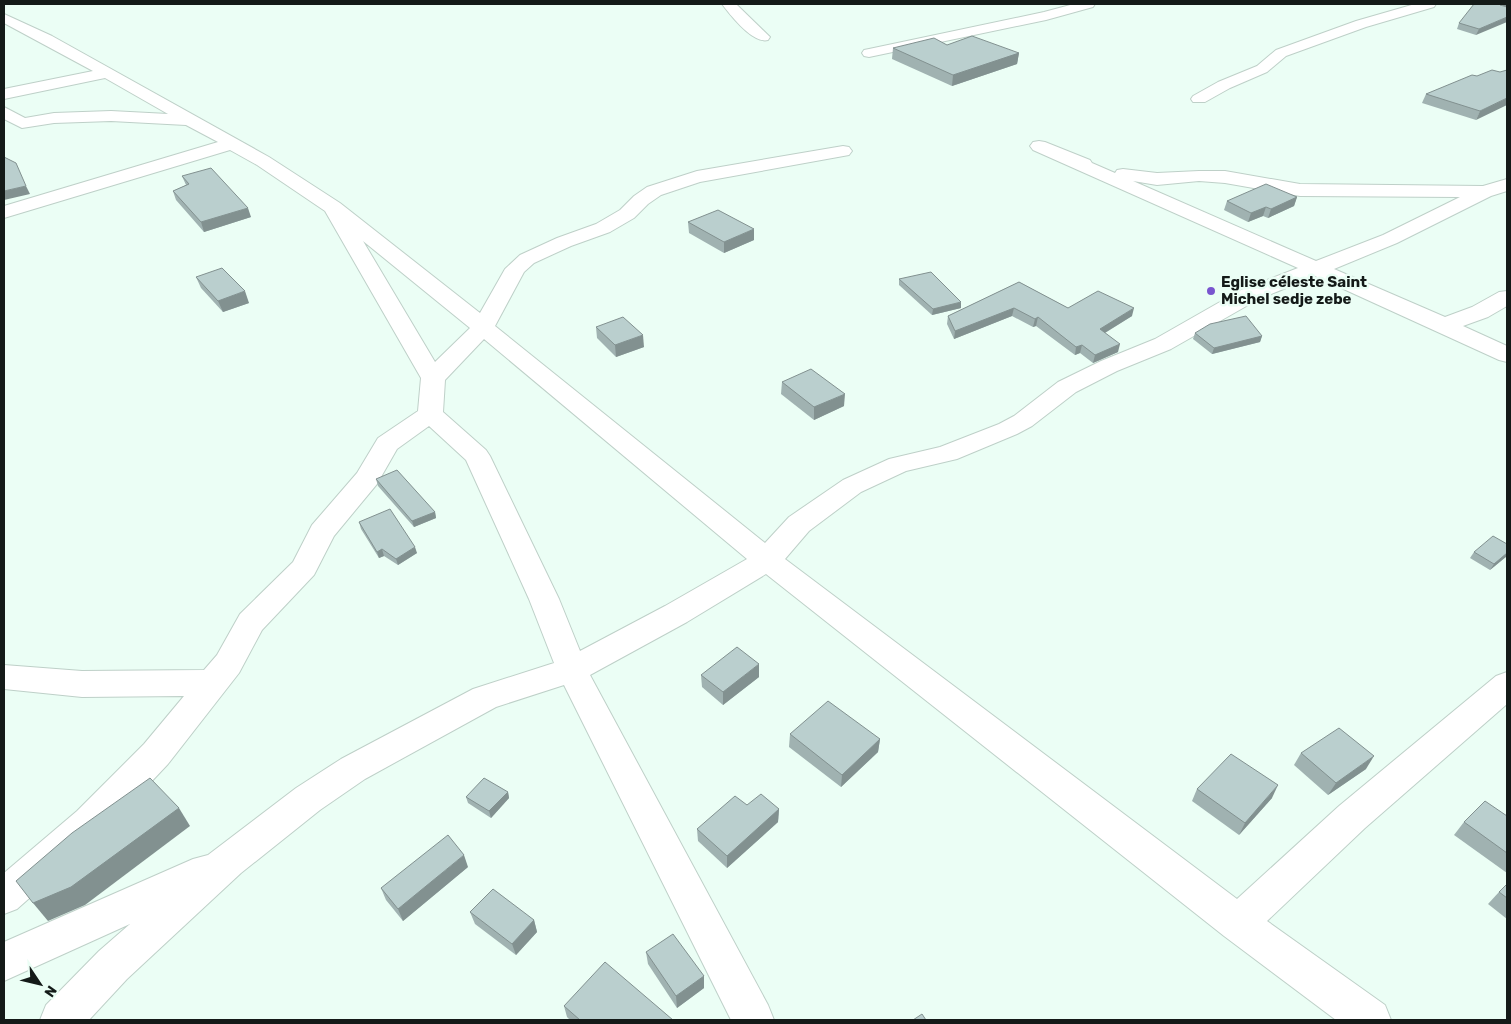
<svg xmlns="http://www.w3.org/2000/svg" width="1511" height="1024" font-family="Rubik,sans-serif">
<rect width="100%" height="100%" fill="#ebfef5"/>
<g fill="none" stroke-linecap="round" stroke-linejoin="round">
<g stroke="#bed0c8" stroke-width="2">
<g id="minor">
<path d="M722,4H736L770,37L768,40C753,44 731,16 722,4Z"/>
<path d="M1074,4H1095L1093,7L1046,20L869,57L864,56L862,53L864,50L869,49L1044,12Z"/>
<path d="M1415,4H1436L1434,7L1366,27L1286,56L1267,72L1230,88L1205,102H1193L1191,99L1193,96L1218,82L1257,66L1276,50L1356,21Z"/>
<path d="M4,14L52,36L269,157L340,203L480,313L505,269L520,255L557,238L596,224L620,210L634,196L647,187L697,171L843,146L849,147L852,151L849,155L700,182L661,195L648,204L634,218L610,232L571,246L534,263L524,272L495,326L765,543L789,517L843,480L889,459L940,447L999,424L1014,416L1058,382L1101,361L1155,339L1241,290L1298,268L1033,150L1030,146L1033,142L1039,141L1045,142L1090,160L1092,163L1115,173L1117,170L1123,169L1157,173L1199,171H1225L1300,184L1483,186L1507,179V191L1491,196L1397,243L1334,269L1445,317L1472,307L1499,292L1507,291V306L1488,317L1463,326L1507,346V362L1499,360L1315,276L1257,300L1171,349L1117,371L1076,392L1032,426L1017,434L957,459L906,471L861,492L809,531L785,559L1237,899L1339,806L1496,676L1507,672V704L1365,828L1267,921L1385,1005L1391,1020H1336L1224,936L766,574L687,622L590,675L768,1005L774,1020H731L564,685L496,707L365,779L320,810L241,873L127,979L89,1020H40L46,1005L99,951L130,924L4,981V942L193,859L208,855L296,788L341,759L473,689L554,663L529,599L466,460L429,426L397,449L377,484L334,536L314,575L262,630L239,673L168,764L103,833L17,909L4,914V873L77,811L144,744L184,696L82,697L4,689V665L82,671L204,670L217,655L240,614L293,562L312,525L357,473L378,438L418,411L421,378L325,211L257,165L230,150L4,218V206L218,142L186,125L111,121L54,123L22,128L4,119V107L25,118L54,113L111,111L168,114L105,78L4,99V89L93,71L4,23ZM1133,181L1157,185L1199,181L1225,183L1300,196L1460,197L1383,235L1316,261ZM363,241L470,328L435,362ZM484,339L747,559L665,606L580,651L559,599L490,456L486,450L443,412L445,380Z"/>
</g>
</g>
<use href="#minor" fill="#fff" fill-rule="evenodd"/>
</g>
<g fill="#a0b2b1">
<path d="M1507,7L1476,35L1457,29L1459,23Z"/>
<path d="M947,45L1019,53L1017,64L952,86L892,59L893,48Z"/>
<path d="M1500,72L1476,120L1422,103L1426,94L1477,76Z"/>
<path d="M182,176L251,217L204,232L176,200L173,191L186,185Z"/>
<path d="M1297,197L1294,206L1268,218L1263,216L1248,222L1224,210L1227,201Z"/>
<path d="M688,222L754,240L724,253L689,233Z"/>
<path d="M196,277L249,303L223,312L201,288Z"/>
<path d="M899,279L961,308L932,315L899,285Z"/>
<path d="M1019,282L1068,308L1132,316L1105,333L1118,352L1093,363L1080,353L1075,355L1036,326L1033,327L1012,316L954,339L947,324L948,316Z"/>
<path d="M596,327L644,347L616,357L597,338Z"/>
<path d="M1195,333L1262,336L1260,342L1212,354L1193,339Z"/>
<path d="M782,382L844,406L814,420L781,394Z"/>
<path d="M376,479L435,512L436,518L414,527L378,486Z"/>
<path d="M359,522L417,553L398,565L384,556L379,558L361,529Z"/>
<path d="M1507,544V556L1490,570L1470,558L1474,552Z"/>
<path d="M701,675L759,677L723,705L702,687Z"/>
<path d="M790,734L880,739L878,752L841,787L789,747Z"/>
<path d="M1301,753L1366,769L1328,795L1294,765Z"/>
<path d="M1197,789L1272,798L1239,835L1192,801Z"/>
<path d="M508,792L509,798L491,818L468,803L466,797Z"/>
<path d="M747,805L779,809L778,822L727,868L698,841L697,829Z"/>
<path d="M1507,816V873L1454,835L1464,822Z"/>
<path d="M468,867L403,921L386,900L381,888Z"/>
<path d="M1507,884V919L1488,904L1499,892Z"/>
<path d="M470,912L534,920L537,932L516,955L475,924Z"/>
<path d="M646,952L704,976V988L677,1008L648,964Z"/>
<path d="M564,1006L673,1020H570L567,1017Z"/>
</g>
<g fill="#829190">
<path d="M1503,4H1507V7L1500,5Z"/>
<path d="M1507,17V22L1476,35L1479,29Z"/>
<path d="M1019,53L1017,64L952,86L953,75Z"/>
<path d="M1507,98V105L1476,120L1480,111Z"/>
<path d="M26,186L30,194L4,200V191Z"/>
<path d="M1297,197L1294,206L1268,218L1271,209Z"/>
<path d="M1266,207L1263,216L1248,222L1251,213Z"/>
<path d="M248,208L251,217L204,232L201,222Z"/>
<path d="M754,229V240L724,253V242Z"/>
<path d="M245,291L249,303L223,312L218,301Z"/>
<path d="M961,302V308L932,315L933,309Z"/>
<path d="M1014,308L1012,316L954,339L955,331Z"/>
<path d="M1134,308L1132,316L1098,337L1100,329Z"/>
<path d="M1038,317L1036,326L1033,327L1035,319Z"/>
<path d="M643,335L644,347L616,357L615,345Z"/>
<path d="M1262,336L1260,342L1212,354L1214,348Z"/>
<path d="M1120,344L1118,352L1093,363L1095,355Z"/>
<path d="M1082,345L1080,353L1075,355L1076,347Z"/>
<path d="M845,394L844,406L814,420V407Z"/>
<path d="M435,512L436,518L414,527L412,521Z"/>
<path d="M415,547L417,553L398,565L396,559Z"/>
<path d="M382,549L384,556L379,558L377,552Z"/>
<path d="M1507,553V556L1490,570L1494,564Z"/>
<path d="M759,664V677L723,705V692Z"/>
<path d="M880,739L878,752L841,787L842,775Z"/>
<path d="M1374,756L1366,769L1328,795L1336,783Z"/>
<path d="M1278,785L1272,798L1239,835L1245,823Z"/>
<path d="M508,792L509,798L491,818L489,811Z"/>
<path d="M179,808L190,826L85,905L48,921L33,903Z"/>
<path d="M779,809L778,822L727,868V856Z"/>
<path d="M464,855L468,867L403,921L398,909Z"/>
<path d="M534,920L537,932L516,955L512,944Z"/>
<path d="M704,976V988L677,1008L676,996Z"/>
</g>
<g fill="#bacfce" stroke="#829190">
<path d="M1474,4H1503L1500,5L1507,7V17L1479,29L1459,23Z"/>
<path d="M972,36L1019,53L953,75L893,48L934,38L947,45Z"/>
<path d="M1492,70L1500,72L1507,70V98L1480,111L1426,94L1472,75L1477,76Z"/>
<path d="M4,157L16,163L26,186L4,191Z"/>
<path d="M211,168L248,208L201,222L173,191L189,184L182,176Z"/>
<path d="M1266,184L1297,197L1271,209L1266,207L1251,213L1227,201Z"/>
<path d="M718,210L754,229L724,242L688,222Z"/>
<path d="M222,268L245,291L218,301L196,277Z"/>
<path d="M931,272L961,302L933,309L899,279Z"/>
<path d="M1019,282L1068,308L1098,291L1134,308L1100,329L1120,344L1095,355L1082,345L1076,347L1038,317L1035,319L1014,308L955,331L948,316Z"/>
<path d="M1246,316L1262,336L1214,348L1195,333L1210,324Z"/>
<path d="M623,317L643,335L615,345L596,327Z"/>
<path d="M811,369L845,394L814,407L782,382Z"/>
<path d="M397,470L435,512L412,521L376,479Z"/>
<path d="M390,509L415,547L396,559L382,549L377,552L359,522Z"/>
<path d="M1493,536L1507,544V553L1494,564L1474,552Z"/>
<path d="M737,647L759,664L723,692L701,675Z"/>
<path d="M828,701L880,739L842,775L790,734Z"/>
<path d="M1339,728L1374,756L1336,783L1301,753Z"/>
<path d="M1231,754L1278,785L1245,823L1197,789Z"/>
<path d="M150,778L179,808L71,887L33,903L16,881L72,833Z"/>
<path d="M484,778L508,792L489,811L466,797Z"/>
<path d="M761,794L779,809L727,856L697,829L735,796L747,805Z"/>
<path d="M1485,801L1507,816V853L1464,822Z"/>
<path d="M448,835L464,855L398,909L381,888Z"/>
<path d="M1507,884V898L1499,892Z"/>
<path d="M493,889L534,920L512,944L470,912Z"/>
<path d="M673,934L704,976L676,996L646,952Z"/>
<path d="M605,962L673,1020H580L564,1006Z"/>
<path d="M922,1014L926,1020H913Z"/>
</g>
<circle fill="#7955cf" stroke="#ebfef5" stroke-width="2" cx="1211" cy="291" r="5"/>
<g text-anchor="middle" dominant-baseline="central" stroke-width="5" stroke-linejoin="round" paint-order="stroke">
<g font-size="15" font-weight="bold" fill="#141a18" stroke="#ebfef5" text-anchor="start">
<text x="1221" y="282">Eglise céleste Saint<tspan x="1221" dy="17">Michel sedje zebe</tspan></text>
</g>
</g>
<rect width="1511" height="1024" fill="none" stroke="#141a18" stroke-width="10"/>
<g transform="translate(40 984) rotate(125)" stroke="#ebfef5" stroke-width="4" paint-order="stroke">
<path d="M0-4L9 19L0 12L-9 19Z" fill="#141a18"/>
<text y="-8" font-size="14" font-weight="bold" text-anchor="middle" fill="#141a18">N</text>
</g>
</svg>
